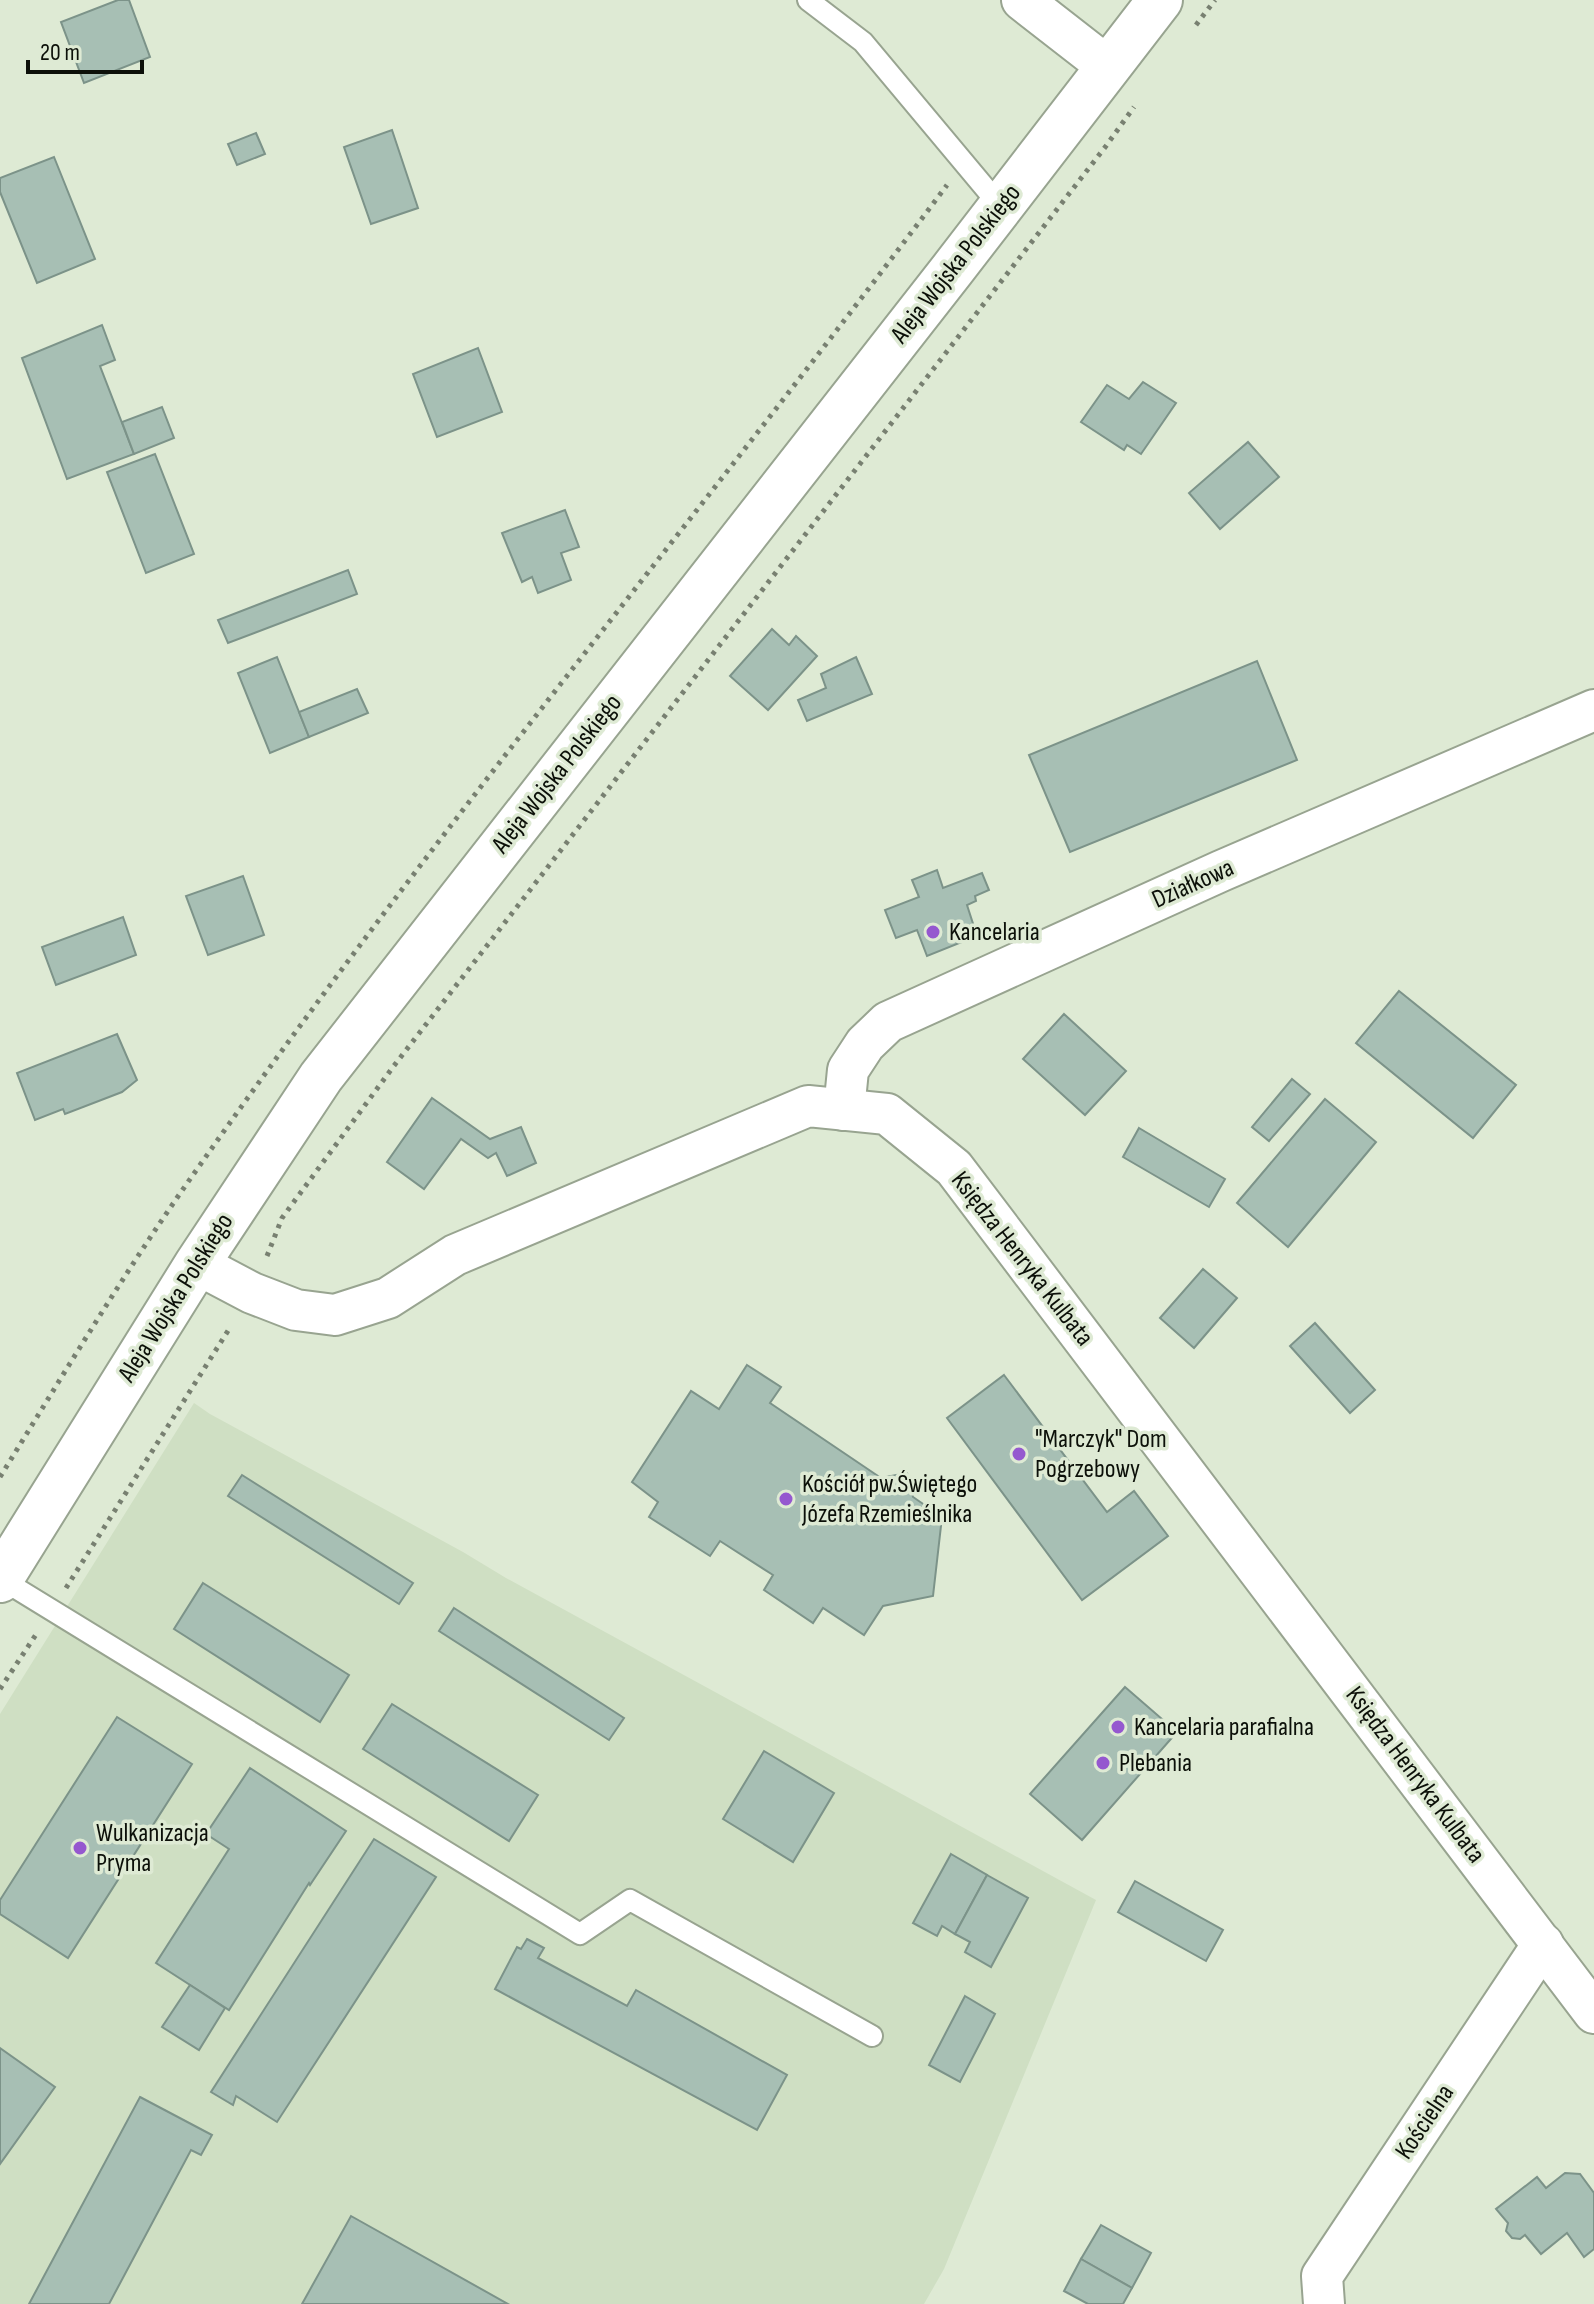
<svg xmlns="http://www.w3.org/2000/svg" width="1594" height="2304" font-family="'Sofia Sans Condensed',sans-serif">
<rect width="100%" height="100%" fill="#deead4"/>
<path fill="#cfdfc3" d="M194,1403L210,1414L463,1552L506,1578L1096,1900L944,2269L924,2304H0V1714Z"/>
<g fill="#a7bfb4" stroke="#7c9389" stroke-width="2">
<path d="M118,0H129L150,57L84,83L61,22Z"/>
<path d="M392,130L418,208L371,224L344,147Z"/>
<path d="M256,133L265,154L237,165L228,144Z"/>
<path d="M54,157L95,259L37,283L0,192V178Z"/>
<path d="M102,325L115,360L100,366L134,454L67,479L22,358Z"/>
<path d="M478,348L502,412L437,437L413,374Z"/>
<path d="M1143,382L1176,403L1141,454L1127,445L1124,450L1081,422L1107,385L1129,399Z"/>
<path d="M162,407L174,438L134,454L122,422Z"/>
<path d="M1248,442L1279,477L1220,529L1189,493Z"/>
<path d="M155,454L194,554L146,573L107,472Z"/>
<path d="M565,510L579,547L561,553L571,580L538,593L532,577L522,582L502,533Z"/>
<path d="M348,570L357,594L228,643L218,620Z"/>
<path d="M772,629L789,645L796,636L817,656L768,710L730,676Z"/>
<path d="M277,657L309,737L270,753L238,673Z"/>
<path d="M856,657L872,694L807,721L798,700L826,688L821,674Z"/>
<path d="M1257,661L1297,760L1070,852L1029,755Z"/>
<path d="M357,689L368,713L309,737L299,712Z"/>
<path d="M937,870L943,888L982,873L989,890L975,896L976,901L967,905L977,936L927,956L917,930L896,938L885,910L919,897L912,880Z"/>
<path d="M243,876L264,935L208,955L186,896Z"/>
<path d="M123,917L136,955L56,985L42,947Z"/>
<path d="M1399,991L1516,1085L1473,1138L1356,1043Z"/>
<path d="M1064,1014L1126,1071L1085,1115L1023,1059Z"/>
<path d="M117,1034L137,1080L122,1092L65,1114L63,1109L35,1120L17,1073Z"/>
<path d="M1292,1079L1310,1094L1269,1141L1252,1127Z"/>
<path d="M432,1098L490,1139L521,1127L536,1163L507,1176L496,1153L488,1158L461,1139L424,1189L387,1162Z"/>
<path d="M1325,1099L1376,1142L1288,1247L1237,1203Z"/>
<path d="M1139,1128L1225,1179L1209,1207L1123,1157Z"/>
<path d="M1203,1269L1237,1298L1194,1348L1160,1318Z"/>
<path d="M1315,1323L1375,1390L1350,1413L1290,1346Z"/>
<path d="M747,1365L781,1387L770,1403L881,1478L907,1473L913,1497L942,1517L933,1596L883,1606L864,1635L823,1608L813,1623L764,1590L773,1575L720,1541L710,1556L649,1517L658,1502L632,1482L691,1391L719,1409Z"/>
<path d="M1004,1375L1107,1512L1134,1491L1168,1536L1082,1600L947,1418Z"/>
<path d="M242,1475L413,1583L399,1604L228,1496Z"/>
<path d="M203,1583L349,1675L320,1722L174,1629Z"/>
<path d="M454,1608L624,1718L609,1740L439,1631Z"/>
<path d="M1125,1687L1177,1732L1082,1840L1030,1794Z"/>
<path d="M392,1704L538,1795L509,1841L363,1749Z"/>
<path d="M117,1717L192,1764L68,1958L0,1914V1900Z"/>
<path d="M764,1751L834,1793L793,1862L723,1819Z"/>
<path d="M250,1768L346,1831L310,1885L309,1883L229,2010L156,1963L229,1849L206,1834Z"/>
<path d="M374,1839L436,1877L277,2122L236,2096L233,2105L211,2092Z"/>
<path d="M951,1854L987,1875L955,1934L942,1926L937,1936L913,1923Z"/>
<path d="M987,1875L1028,1898L991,1967L965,1952L970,1942L955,1934Z"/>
<path d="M1135,1881L1223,1930L1206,1961L1118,1912Z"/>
<path d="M527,1939L544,1948L538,1958L627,2006L636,1990L787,2075L757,2130L495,1989L517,1947L521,1949Z"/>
<path d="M190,1985L225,2008L199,2050L162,2027Z"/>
<path d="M965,1996L995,2014L960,2082L929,2065Z"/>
<path d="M0,2048L55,2087L0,2164Z"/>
<path d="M140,2097L212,2135L201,2155L191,2150L109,2304H29Z"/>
<path d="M1565,2173L1580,2174L1594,2193V2249L1584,2257L1567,2233L1541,2254L1525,2235L1520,2239L1512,2238L1506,2231L1508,2223L1496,2209L1537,2177L1546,2188Z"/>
<path d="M351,2216L508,2304H302Z"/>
<path d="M1101,2225L1151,2253L1132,2288L1081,2259Z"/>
<path d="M1081,2259L1132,2288L1123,2304H1088L1064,2291Z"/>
</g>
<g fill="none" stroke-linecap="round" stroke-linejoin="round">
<g stroke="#98a490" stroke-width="24">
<g id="service">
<path d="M808,0L863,42L1001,207"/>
<path d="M1,1579L580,1934L630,1900L872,2036"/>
</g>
</g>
<g stroke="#98a490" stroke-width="44">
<g id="minor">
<path d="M1022,0L1108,67"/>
<path d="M844,1110L848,1070L865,1044L888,1022L1221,871L1594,710"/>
<path d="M197,1264L252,1293L296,1310L335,1315L388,1298L455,1255L808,1106L887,1114L954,1168L1594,2013"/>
<path d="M1324,2304L1322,2276L1543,1944"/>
</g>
</g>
<g stroke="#98a490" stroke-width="48">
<path id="primary" d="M0,1580L197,1264L321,1077L952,270L1160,0"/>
</g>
<g stroke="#788071" stroke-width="5" stroke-dasharray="4 6" stroke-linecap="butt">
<path d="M1196,25L1215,0"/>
<path d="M267,1256L282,1218L393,1067L1106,146L1134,107"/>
<path d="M0,1477C65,1372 128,1266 200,1165C436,829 701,514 947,185"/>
<path d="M66,1588L231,1326"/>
<path d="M0,1689L37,1633"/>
</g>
<use href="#service" stroke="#fff" stroke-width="20"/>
<use href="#minor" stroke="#fff" stroke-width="40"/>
<use href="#primary" stroke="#fff" stroke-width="44"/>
</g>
<g fill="#9558cf" stroke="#deead4" stroke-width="3">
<circle cx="933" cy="932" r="8"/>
<circle cx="1019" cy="1454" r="8"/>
<circle cx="786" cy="1499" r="8"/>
<circle cx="1118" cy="1727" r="8"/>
<circle cx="1103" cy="1763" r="8"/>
<circle cx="80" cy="1848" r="8"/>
</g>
<g text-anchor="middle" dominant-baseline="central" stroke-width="7" stroke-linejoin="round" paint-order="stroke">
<g font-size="26" fill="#0c1009" stroke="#deead4">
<text transform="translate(956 264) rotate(-52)">Aleja Wojska Polskiego</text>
<text transform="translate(557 774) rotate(-52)">Aleja Wojska Polskiego</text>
<text transform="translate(1193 884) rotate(-24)">Działkowa</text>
<text transform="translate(1022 1259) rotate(52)">Księdza Henryka Kulbata</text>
<text transform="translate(176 1298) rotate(-58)">Aleja Wojska Polskiego</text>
<text transform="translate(1415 1775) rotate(53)">Księdza Henryka Kulbata</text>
<text transform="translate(1425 2122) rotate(-56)">Kościelna</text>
</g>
<g font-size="26" fill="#0c1009" stroke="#deead4" text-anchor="start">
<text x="949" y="932">Kancelaria</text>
<text x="1035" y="1439">"Marczyk" Dom<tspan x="1035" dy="30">Pogrzebowy</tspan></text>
<text x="802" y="1484">Kościół pw.Świętego<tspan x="802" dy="30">Józefa Rzemieślnika</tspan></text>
<text x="1134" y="1727">Kancelaria parafialna</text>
<text x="1119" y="1763">Plebania</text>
<text x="96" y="1833">Wulkanizacja<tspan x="96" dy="30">Pryma</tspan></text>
</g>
</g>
<path d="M28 60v12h114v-12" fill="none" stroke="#0c1009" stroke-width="4"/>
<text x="40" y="60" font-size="24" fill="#0c1009" stroke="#deead4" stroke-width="6" paint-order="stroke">20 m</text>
</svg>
